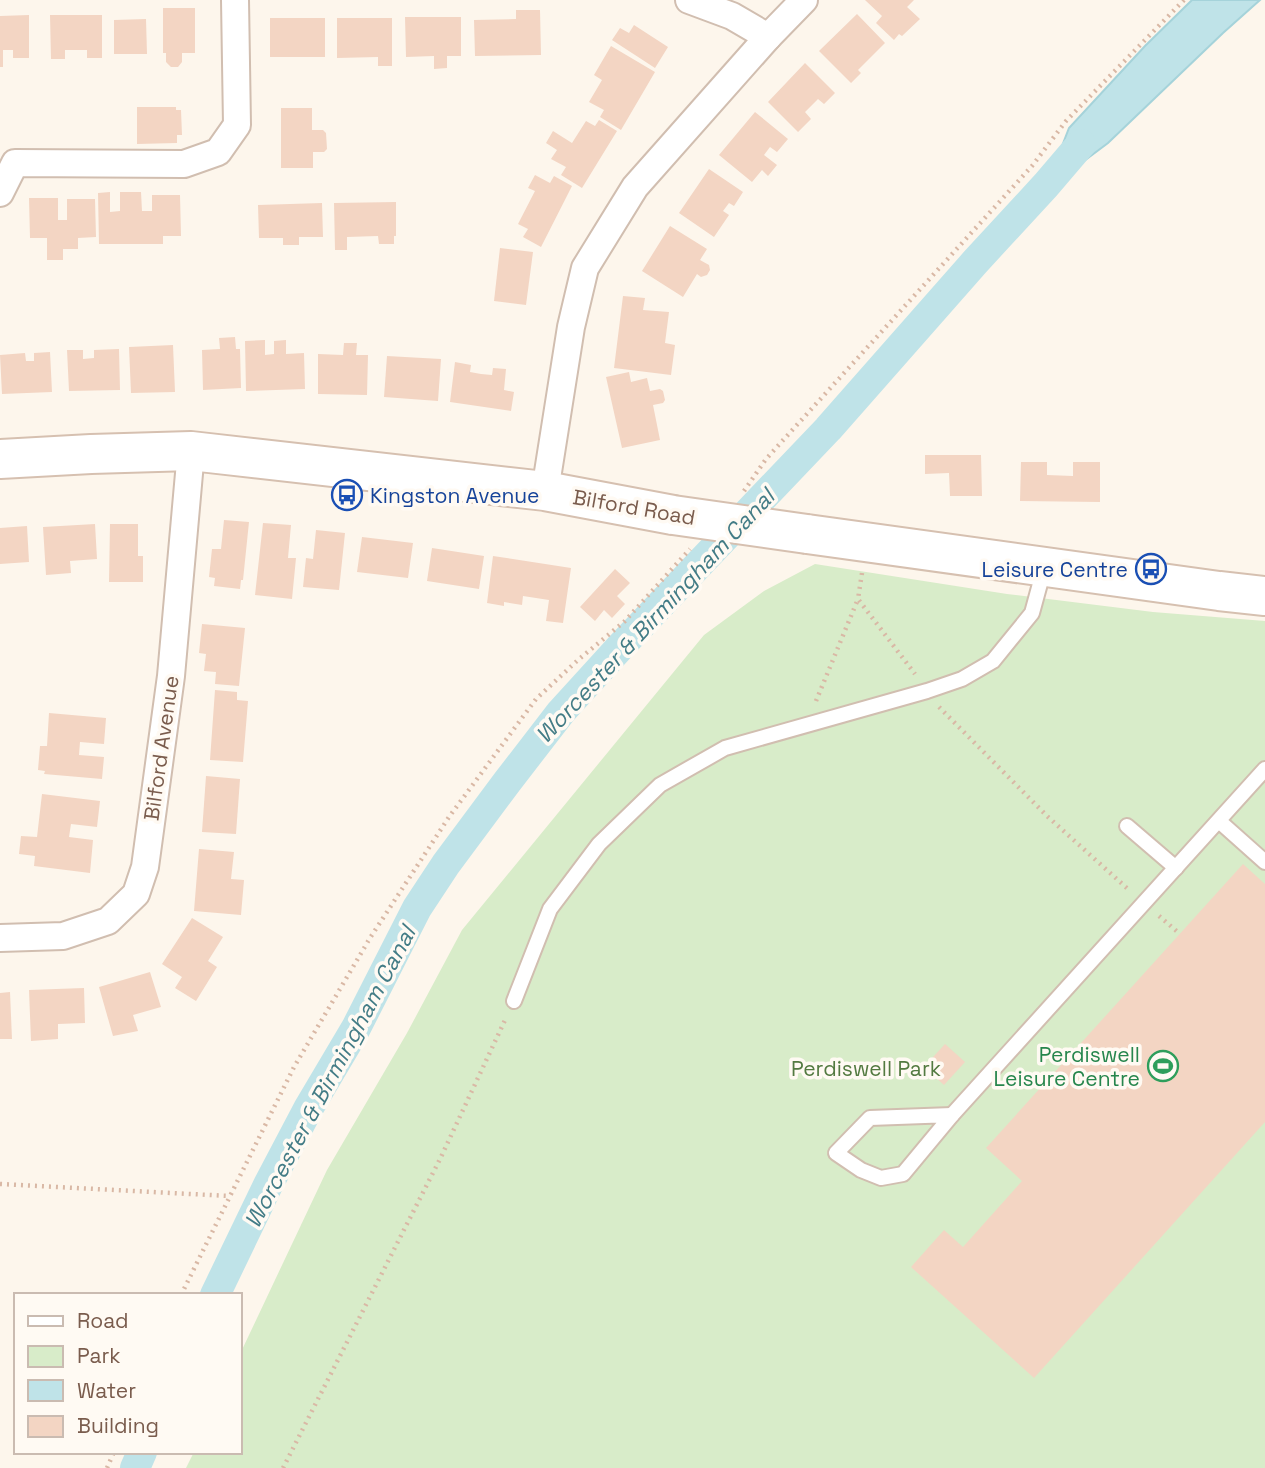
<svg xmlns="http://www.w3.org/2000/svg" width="1265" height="1468" font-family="'Space Grotesk',sans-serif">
<rect width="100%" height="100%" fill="#fdf6ec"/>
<path fill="#d8ecc9" d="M815,564L1007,594L1153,612L1265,621V1468H186L194,1452H240V1354L327,1170L407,1033L462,930L704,635L764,591Z"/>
<path fill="#bfe3e8" stroke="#a5d3da" stroke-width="2" d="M1192,0H1260L1223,33L1108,143L1060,179L1052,172L1069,128L1145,46Z"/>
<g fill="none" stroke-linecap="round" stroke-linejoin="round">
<g stroke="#bfe3e8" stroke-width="30">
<path d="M215,1295L268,1185L308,1109L356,1028L417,908L446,864L507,782L561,712L622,645L828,429L975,262L1046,185L1081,144"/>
<path d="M135,1468L142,1452"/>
</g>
</g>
<g fill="#f3d5c3">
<path d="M865,0H914L907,7L920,19L902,36L899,34L894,40L876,23L882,16Z"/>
<path d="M163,8H195V53H182V62L178,67H171L166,62V53H163Z"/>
<path d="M516,10H540L541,55L475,56L474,20L516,19Z"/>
<path d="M857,14L885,43L858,70L861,73L851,83L819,51Z"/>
<path d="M29,15V58H13V50H3V67H0V16Z"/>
<path d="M50,15H102V58H87V50H65V59H51Z"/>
<path d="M405,17H461V56H447V68L434,69V56L406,57Z"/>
<rect x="270" y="18" width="55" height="39"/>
<path d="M337,18H392V66H378V57L337,58Z"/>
<path d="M146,19L147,54H114V20Z"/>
<path d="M634,25L668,47L655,68L612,40L620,28L629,33Z"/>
<path d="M611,46L655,72L621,130L600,117L604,110L589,102L602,80L594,75Z"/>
<path d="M805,63L835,93L824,104L818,99L805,112L811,119L798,132L768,102Z"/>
<path d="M137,107H176V110H181L182,135H177V143L137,144Z"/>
<path d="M281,108H312V130H323L326,133L327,149L324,152H313V168H281Z"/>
<path d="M755,112L788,139L777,152L770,147L764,155L777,165L768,176L762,170L752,182L719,155Z"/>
<path d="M599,120L617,131L582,188L561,175L566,167L551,159L557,150L546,143L553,131L572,143L586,121L595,126Z"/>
<path d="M709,169L743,192L734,206L729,203L723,211L729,215L714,237L679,213Z"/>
<path d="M535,175L550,183L554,176L572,186L541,247L523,237L528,229L518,224L535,191L528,188Z"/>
<path d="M110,192V212L120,211V192H141L142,211H152V195H180L181,236H163V244H99L98,193Z"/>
<path d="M29,198H58V220H67V199H95L96,237L78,238V249H63V260H47V238H30Z"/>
<path d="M396,202V236H394V244H379L378,236L347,237V250H335L334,203Z"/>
<path d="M322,203L323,237H299V245H283V238H259L258,205Z"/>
<path d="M670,226L707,249L700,260L709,265L710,270L707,275L701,277L697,274L683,297L642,271Z"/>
<path d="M500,248L533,252L526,305L494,301Z"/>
<path d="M623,296L645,298L643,310L669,312L665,343L675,345L671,375L614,368Z"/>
<path d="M235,337L236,349H240L241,388L203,390L202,350L220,349L219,338Z"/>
<path d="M265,340V355L274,354V341L286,340V354L304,353L305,389L246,391L245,341Z"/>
<path d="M344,343H357L356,355H368L367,395L318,394V354L343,355Z"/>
<path d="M173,345L175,392L131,393L129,347Z"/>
<path d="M119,349L120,390L69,391L67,350H83V359L94,358V350Z"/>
<path d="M50,352L52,392L2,394L0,355L25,353L26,361H34V353Z"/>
<path d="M387,356L441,359L438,401L384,397Z"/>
<path d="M455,362L471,365L470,372L481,374L492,375L493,368L506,369L504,390L514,392L511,411L450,402Z"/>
<path d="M629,372L631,382L647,378L650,391L660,389L663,391L665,400L663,403L653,405L660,440L622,448L606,377Z"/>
<path d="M925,455H981L982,496H950L949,473L925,474Z"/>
<path d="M1021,462H1047V475L1073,476V462H1100V502L1020,501Z"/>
<path d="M224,520L249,522L243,580H241L240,589L214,586L215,578L209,577L212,549H221Z"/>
<path d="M263,523L291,525L288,558H296L292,599L255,595Z"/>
<path d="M95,524L97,559L70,561L71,573L46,575L43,527Z"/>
<path d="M110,524H138V556H143V582H109Z"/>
<path d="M27,526L29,562L0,564V528Z"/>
<path d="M316,530L345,533L339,590L303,587L306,558L313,559Z"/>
<path d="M362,537L413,543L408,578L357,572Z"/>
<path d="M432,548L484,556L479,589L427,581Z"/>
<path d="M493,556L571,568L563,623L546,621L549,600L523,596L522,605L504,602V606L487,603Z"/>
<path d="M615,569L630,583L617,596L625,604L612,618L604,610L595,621L580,607Z"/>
<path d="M202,624L245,628L239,686L215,684L216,672L204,671L206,654L199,653Z"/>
<path d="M215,690L237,692V700L248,701L243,762L210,760Z"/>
<path d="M49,713L106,718L104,744L80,742L79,755L104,757L102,779L44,774L45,771L38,770L40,746H47Z"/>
<path d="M206,776L240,779L236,834L202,832Z"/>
<path d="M42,794L100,801L97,827L71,824L69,837L93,840L90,873L34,866L35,856L19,854L21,836L37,837Z"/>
<path d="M199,849L234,852L231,879L244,880L241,915L194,911Z"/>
<path d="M1243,864L1265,884V1122L1034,1378L911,1267L944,1230L963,1247L1022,1181L986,1148Z"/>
<path d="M192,918L223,937L208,961L217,967L196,1001L175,988L182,977L162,964Z"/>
<path d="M150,972L161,1007L133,1015L138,1031L113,1036L99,987Z"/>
<path d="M56,989L84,988L85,1023L58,1024V1039L31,1041L29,990Z"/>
<path d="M10,992L12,1039H0V993Z"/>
<path d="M945,1044L965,1062L944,1085L924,1067Z"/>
</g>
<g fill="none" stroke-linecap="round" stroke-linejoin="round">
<g stroke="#d1beb0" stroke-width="18">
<g id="lane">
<path d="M1219,821L1265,862"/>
<path d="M1127,826L1176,868"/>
<path d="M514,1001L550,909L599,844L660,785L725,748L927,691L962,679L993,661L1032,613L1044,569"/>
<path d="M952,1115L1265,769"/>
<path d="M952,1115L903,1174L881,1178L861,1170L836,1153L870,1118Z"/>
</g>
</g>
<g stroke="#d1beb0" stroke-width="30">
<g id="street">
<path d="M689,0L732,16L768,37"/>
<path d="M0,193L15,163L184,164L218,152L237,125L235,0"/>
<path d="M545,491L571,327L585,268L635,187L768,37L804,0"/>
<path d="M0,938L63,936L108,921L136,894L145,867L171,676L191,451"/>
</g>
</g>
<g stroke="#d6c0b0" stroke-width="42">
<g id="secondary">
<path d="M0,459L91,454L191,451L545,491L673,515"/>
<path d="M807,534L1219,591L1265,596"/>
</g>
</g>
<g stroke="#d9b8a5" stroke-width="4.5" stroke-dasharray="2 5" stroke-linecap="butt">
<path d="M744,491L766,459L1032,166L1066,121L1184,0"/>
<path d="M862,573L858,599L915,674"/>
<path d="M816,701L858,599"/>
<path d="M939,707L1047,816L1129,890"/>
<path d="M1159,916L1180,934"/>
<path d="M0,1184L229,1196"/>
<path d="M181,1295L294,1067L370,938L449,817L536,699L578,660L625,621L690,549"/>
<path d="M107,1468L114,1452"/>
<path d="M283,1468L441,1157L506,1018"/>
</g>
<use href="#lane" stroke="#fff" stroke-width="14"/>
<use href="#street" stroke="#fff" stroke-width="26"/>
<use href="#secondary" stroke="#fff" stroke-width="38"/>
<g stroke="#d6c0b0" stroke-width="42" stroke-linecap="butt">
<path id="secondary-bridge" d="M673,515L807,534"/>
</g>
<use href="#secondary-bridge" stroke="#fff" stroke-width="38"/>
</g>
<defs>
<g id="bus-ring" transform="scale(1.575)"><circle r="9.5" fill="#fffaf3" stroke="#1a4fb4" stroke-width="1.5"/><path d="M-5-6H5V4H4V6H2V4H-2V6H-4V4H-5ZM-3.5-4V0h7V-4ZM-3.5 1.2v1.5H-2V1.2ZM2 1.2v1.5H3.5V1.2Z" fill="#1a4fb4"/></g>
<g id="stadium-ring" transform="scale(1.575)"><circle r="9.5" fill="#fffaf3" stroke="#2e9e5b" stroke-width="1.5"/><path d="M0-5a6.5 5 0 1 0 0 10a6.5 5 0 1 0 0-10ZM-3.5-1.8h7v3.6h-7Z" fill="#2e9e5b"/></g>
</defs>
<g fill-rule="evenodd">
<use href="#bus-ring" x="347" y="495"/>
<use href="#bus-ring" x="1151" y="569"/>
<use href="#stadium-ring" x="1163" y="1066"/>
</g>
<g text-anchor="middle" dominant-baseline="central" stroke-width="7" stroke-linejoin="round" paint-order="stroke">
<g font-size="21" fill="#164399" stroke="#fffaf3" text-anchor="start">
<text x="370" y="495">Kingston Avenue</text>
<text x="1128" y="569" text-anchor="end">Leisure Centre</text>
</g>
<g font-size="21" fill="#7a5c4d" stroke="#fffaf3">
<text transform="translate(634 507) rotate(10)">Bilford Road</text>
<text transform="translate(161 748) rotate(-82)">Bilford Avenue</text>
</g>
<g font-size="21" fill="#27864d" stroke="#fffaf3" text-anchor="end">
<text x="1140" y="1054">Perdiswell<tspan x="1140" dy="24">Leisure Centre</tspan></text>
</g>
<g font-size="21" fill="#537a41" stroke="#fffaf3">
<text x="866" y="1068">Perdiswell Park</text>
</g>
<g font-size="23" font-style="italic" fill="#437c86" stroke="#fffaf3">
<text transform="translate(655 616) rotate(-47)">Worcester &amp; Birmingham Canal</text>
<text transform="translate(330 1077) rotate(-62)">Worcester &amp; Birmingham Canal</text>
</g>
</g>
<rect x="14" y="1293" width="228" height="161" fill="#fffaf3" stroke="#cabbb1" stroke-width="2"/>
<rect x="28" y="1316" width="35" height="10" fill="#ffffff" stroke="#cabbb1" stroke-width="2"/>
<text x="77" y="1328" font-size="21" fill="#7a5c4d">Road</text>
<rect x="28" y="1346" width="35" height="21" fill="#d8ecc9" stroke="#cabbb1" stroke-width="2"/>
<text x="77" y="1363" font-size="21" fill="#7a5c4d">Park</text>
<rect x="28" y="1380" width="35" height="21" fill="#bfe3e8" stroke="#cabbb1" stroke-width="2"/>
<text x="77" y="1398" font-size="21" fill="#7a5c4d">Water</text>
<rect x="28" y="1416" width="35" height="21" fill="#f3d5c3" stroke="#cabbb1" stroke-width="2"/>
<text x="77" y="1433" font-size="21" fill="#7a5c4d">Building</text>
</svg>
